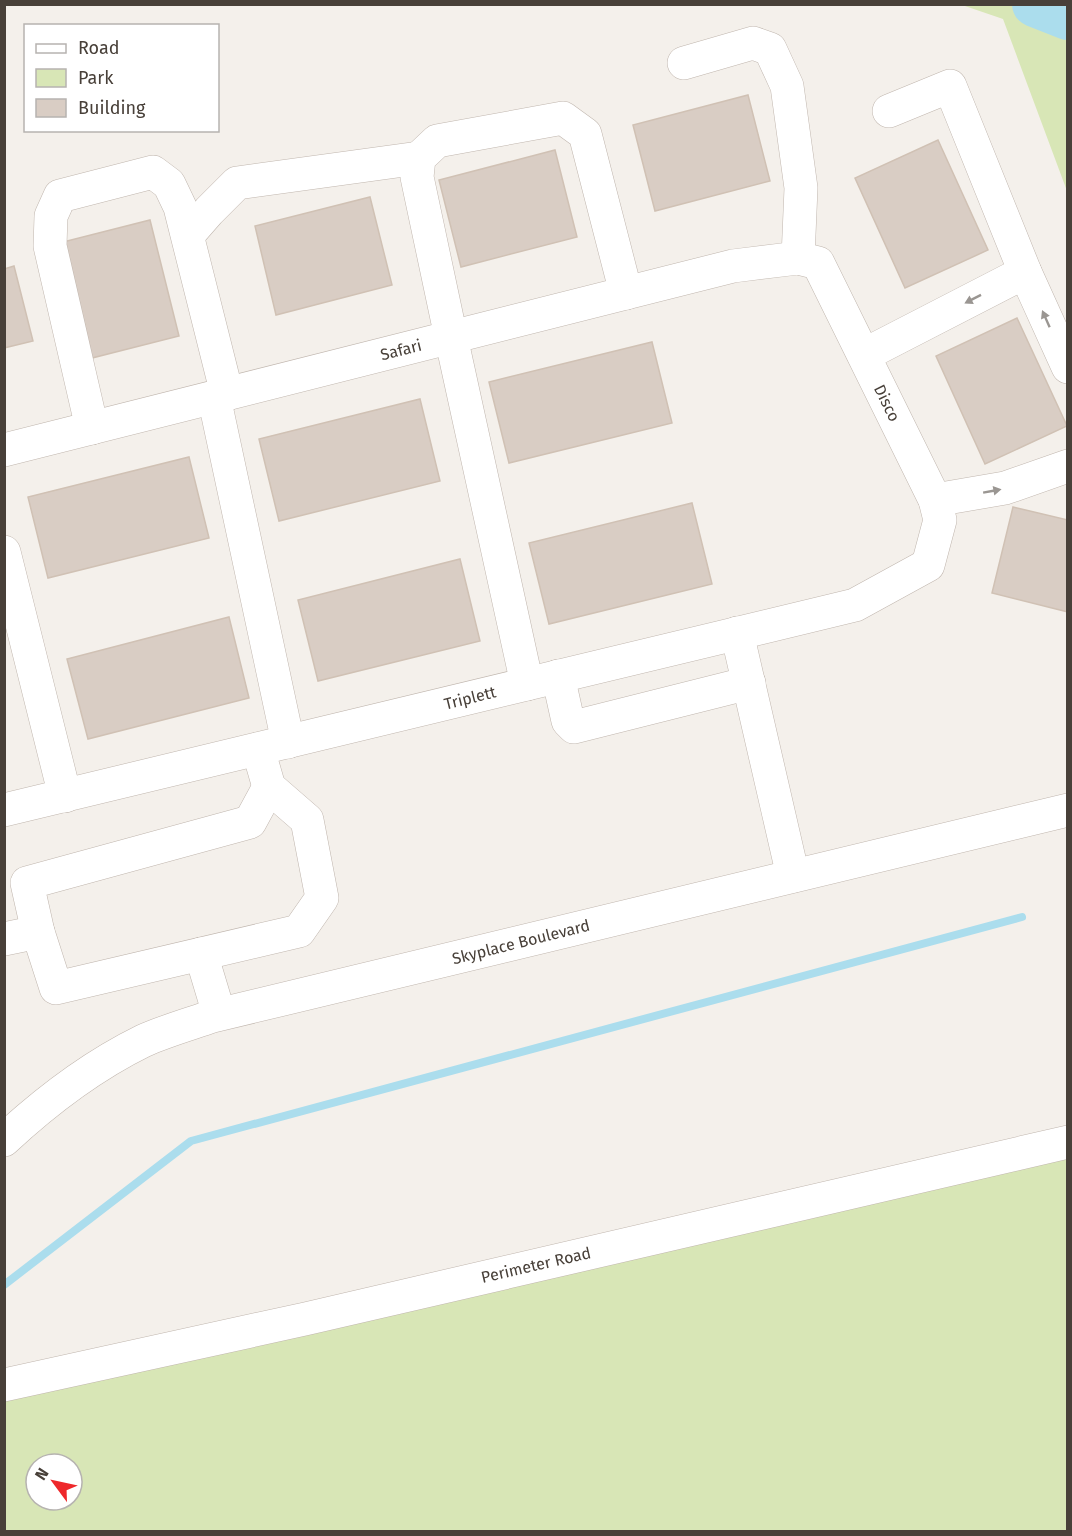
<svg xmlns="http://www.w3.org/2000/svg" width="1072" height="1536" font-family="'Fira Sans',sans-serif">
<rect width="100%" height="100%" fill="#f4f0eb"/>
<g fill="#d8e6b6" fill-rule="evenodd">
<path d="M962,5H1067V191L1003,19Z"/>
<path d="M1067,1155V1531H5L4,1397ZM36,1464H72V1500H36Z"/>
</g>
<g fill="none" stroke-linecap="round" stroke-linejoin="round">
<path stroke="#abdded" stroke-width="8" d="M4,1285L191,1141L1022,917"/>
<path stroke="#abdded" stroke-width="46" d="M1035,4L1068,17"/>
</g>
<g fill="#d9cdc4" stroke="#d0c1b4" stroke-width="1.5">
<path d="M748,95L770,181L655,211L633,125Z"/>
<path d="M938,140L988,250L905,288L855,178Z"/>
<path d="M555,150L577,237L461,267L439,180Z"/>
<path d="M370,197L392,285L276,315L255,226Z"/>
<path d="M150,220L179,336L92,358L63,242Z"/>
<path d="M14,266L33,341L4,348V269Z"/>
<path d="M1017,318L1067,426L985,464L936,356Z"/>
<path d="M652,342L672,423L509,463L489,382Z"/>
<path d="M420,399L440,481L279,521L259,439Z"/>
<path d="M189,457L209,538L48,578L28,497Z"/>
<path d="M692,503L712,584L549,624L529,543Z"/>
<path d="M1013,507L1068,520V612L992,593Z"/>
<path d="M460,559L480,641L318,681L298,600Z"/>
<path d="M229,617L249,698L88,739L67,659Z"/>
</g>
<g fill="none" stroke-linecap="round" stroke-linejoin="round">
<g stroke="#c0b6ae" stroke-width="34">
<g id="minor">
<path d="M684,63L753,43L770,49L787,86L801,188L798,258"/>
<path d="M889,111L950,86L1025,272L1068,367"/>
<path d="M188,235L209,211L237,183L419,158"/>
<path d="M864,355L1025,272"/>
<path d="M214,397L288,742"/>
<path d="M92,428L50,246L51,216L60,196L153,172L169,184L180,207L227,394"/>
<path d="M4,450L733,266L798,258L818,263L935,500L940,520L928,565L855,605L4,810"/>
<path d="M935,500L1005,488L1068,466"/>
<path d="M4,552L65,796"/>
<path d="M737,633L793,876"/>
<path d="M558,676L568,721L574,727L749,683"/>
<path d="M527,684L451,337L417,177L419,158L437,141L563,118L585,134L626,293"/>
<path d="M38,932L27,883L250,822L269,787"/>
<path d="M4,939L38,932L56,988L299,931L322,898L307,820L269,787L258,749"/>
<path d="M201,954L219,1014"/>
<path d="M4,1140C46,1101 92,1066 143,1041C165,1031 190,1024 213,1016L1068,810"/>
<path d="M4,1385L305,1319L1068,1142"/>
</g>
</g>
<use href="#minor" stroke="#fff" stroke-width="33"/>
</g>
<defs><path id="oneway-solid" d="M-6-.8H1V-3.2L6.5 0L1 3.2V.8H-6Z" transform="scale(1.5)"/></defs>
<g fill="#9a9692">
<use href="#oneway-solid" transform="translate(973 299) rotate(153)"/>
<use href="#oneway-solid" transform="translate(1046 319) rotate(-114)"/>
<use href="#oneway-solid" transform="translate(992 491) rotate(-10)"/>
</g>
<g text-anchor="middle" dominant-baseline="central" stroke-width="5" stroke-linejoin="round" paint-order="stroke">
<g font-size="16" fill="#484039" stroke="#fff">
<text transform="translate(401 350) rotate(-14)">Safari</text>
<text transform="translate(887 403) rotate(64)">Disco</text>
<text transform="translate(470 698) rotate(-14)">Triplett</text>
<text transform="translate(521 942) rotate(-14)">Skyplace Boulevard</text>
<text transform="translate(536 1265) rotate(-13)">Perimeter Road</text>
</g>
</g>
<rect width="1072" height="1536" fill="none" stroke="#484039" stroke-width="12"/>
<rect x="24" y="24" width="195" height="108" fill="#ffffff" stroke="#b6b3b0" stroke-width="1.5"/>
<rect x="36" y="44" width="30" height="9" fill="#ffffff" stroke="#b6b3b0" stroke-width="1.5"/>
<text x="78" y="54" font-size="18" fill="#484039">Road</text>
<rect x="36" y="69" width="30" height="18" fill="#d8e6b6" stroke="#b6b3b0" stroke-width="1.5"/>
<text x="78" y="84" font-size="18" fill="#484039">Park</text>
<rect x="36" y="99" width="30" height="18" fill="#d9cdc4" stroke="#b6b3b0" stroke-width="1.5"/>
<text x="78" y="114" font-size="18" fill="#484039">Building</text>
<g transform="translate(54 1482) rotate(303)"><circle r="28" fill="#ffffff" stroke="#b6b3b0" stroke-width="1.5"/>
<path d="M0-4.5L10 22L0 15L-10 22Z" fill="#ee282b"/>
<text y="-9" font-size="16" font-weight="bold" text-anchor="middle" fill="#484039">N</text>
</g>
</svg>
